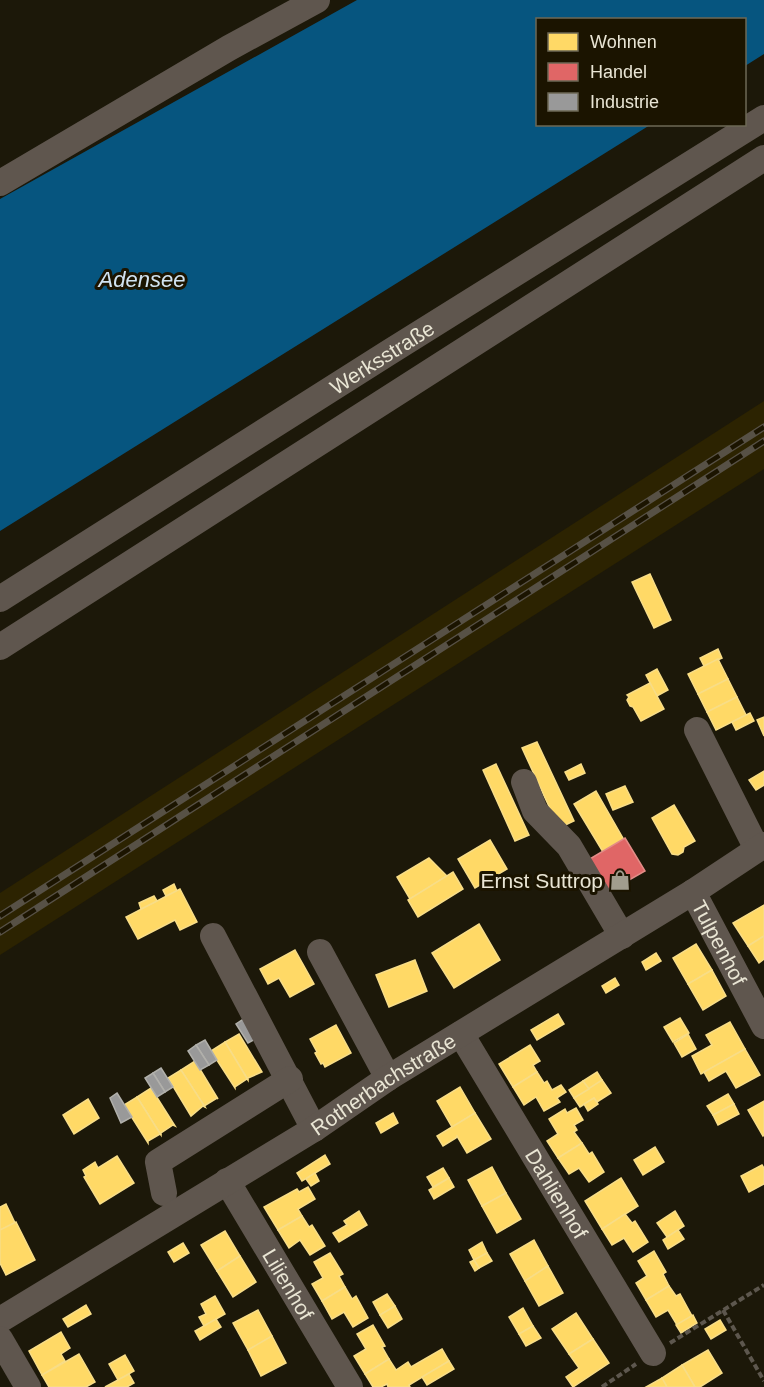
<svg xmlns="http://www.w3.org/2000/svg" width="764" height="1387" font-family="Arial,sans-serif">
<rect width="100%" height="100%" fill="#1c1809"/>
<path fill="#2c2301" d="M764,401V469L0,955V893Z"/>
<path fill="#06557f" d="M357,0H764V54L745,66L744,20H538V124L650,125L0,531V199Z"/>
<g fill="#ffd966" stroke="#f8dd87" stroke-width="1.5">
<path d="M650,574L671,620L654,628L632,582Z"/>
<path d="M718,649L722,658L704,666L700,658Z"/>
<path d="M718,659L728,679L698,694L688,674Z"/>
<path d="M657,669L668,690L657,696L646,675Z"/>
<path d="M728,679L737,697L707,712L698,694Z"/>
<path d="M650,683L664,709L641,721L633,707L630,706L627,700L629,697L627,695Z"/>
<path d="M737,697L746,715L716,730L707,712Z"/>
<path d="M750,713L754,721L736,730L732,722Z"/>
<path d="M764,717V736L757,720Z"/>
<path d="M537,742L574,821L559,828L522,748Z"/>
<path d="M496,764L529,835L515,841L483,770Z"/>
<path d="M581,764L585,773L569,780L565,772Z"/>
<path d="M764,771V785L756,790L749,780Z"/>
<path d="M625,786L633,802L613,810L606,794Z"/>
<path d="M596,791L624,840L603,852L574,804Z"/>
<path d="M674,805L695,841L684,847L683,852L678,855L672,854L652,818Z"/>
<path d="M490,840L507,869L475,888L458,859Z"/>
<path d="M429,858L447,876L410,899L397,877Z"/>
<path d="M453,872L463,889L418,917L408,900Z"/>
<path d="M174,884L177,891L166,896L163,890Z"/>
<path d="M180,889L197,922L180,930L175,920L138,939L126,917Z"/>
<path d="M154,896L157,901L141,909L139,903Z"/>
<path d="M764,905V936L748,946L733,923Z"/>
<path d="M479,924L500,960L454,988L432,953Z"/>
<path d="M764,936V959L759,963L748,946Z"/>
<path d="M696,944L712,970L688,984L673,958Z"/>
<path d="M295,950L314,984L290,997L279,978L268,984L260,969Z"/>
<path d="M656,953L661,961L646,970L642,962Z"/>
<path d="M415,960L427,991L389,1007L376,975Z"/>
<path d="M712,970L726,996L703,1010L688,984Z"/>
<path d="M615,978L619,985L606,993L602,986Z"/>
<path d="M558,1014L564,1024L537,1040L531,1030Z"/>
<path d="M680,1018L689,1033L673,1042L664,1027Z"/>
<path d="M730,1022L745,1049L701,1074L692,1056L712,1045L706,1035Z"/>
<path d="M336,1025L351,1053L325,1067L323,1063L321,1064L315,1053L317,1052L310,1039Z"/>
<path d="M239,1034L262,1072L248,1078V1080L225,1042Z"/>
<path d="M688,1034L696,1049L682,1057L674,1043Z"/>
<path d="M225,1042L248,1080L247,1079L235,1087V1088L211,1051Z"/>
<path d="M530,1045L540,1061L533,1065L537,1072L513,1087L499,1064Z"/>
<path d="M745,1049L760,1075L736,1088L726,1071L709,1081L704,1072Z"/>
<path d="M195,1061L218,1099L217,1098L204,1106L205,1107L181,1070Z"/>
<path d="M181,1070L205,1107L203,1106L191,1116L168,1078Z"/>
<path d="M537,1072L544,1083L547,1081L552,1090L561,1085L566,1092L557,1098L560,1102L544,1111L536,1097L524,1105L513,1087Z"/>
<path d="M597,1072L602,1080L589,1089L583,1081Z"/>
<path d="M602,1080L611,1093L597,1102L594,1098L580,1107L574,1098Z"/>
<path d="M583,1081L589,1089L574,1098L569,1090Z"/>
<path d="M460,1087L475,1113L452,1127L437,1101Z"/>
<path d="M151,1088L175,1126L173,1125L161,1133V1135L137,1097Z"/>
<path d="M728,1094L734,1104L713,1115L707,1106Z"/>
<path d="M137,1097L161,1135L160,1134L148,1141V1143L124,1105Z"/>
<path d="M594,1098L598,1104L588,1111L584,1104Z"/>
<path d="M88,1099L99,1118L74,1134L63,1115Z"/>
<path d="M764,1101V1135L763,1136L748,1110Z"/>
<path d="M734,1104L739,1114L718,1125L713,1115Z"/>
<path d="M576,1108L583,1120L574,1125L577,1130L574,1132L582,1143L558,1158L547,1141L558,1134L549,1119L565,1109L567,1113Z"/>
<path d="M393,1113L398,1123L381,1133L376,1123Z"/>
<path d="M475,1113L491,1139L467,1153L457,1136L456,1138L443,1146L437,1136Z"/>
<path d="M582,1143L589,1154L592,1152L604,1172L589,1182L579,1168L569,1174L558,1158Z"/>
<path d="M655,1147L664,1162L643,1175L634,1160Z"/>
<path d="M325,1155L330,1164L302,1181L297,1173Z"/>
<path d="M117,1156L134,1183L100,1204L84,1177L86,1176L83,1170L95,1162L98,1168Z"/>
<path d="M762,1165L764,1168V1184L749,1192L741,1176Z"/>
<path d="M492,1167L506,1193L482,1206L468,1180Z"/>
<path d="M443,1168L449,1178L433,1187L427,1177Z"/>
<path d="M315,1173L319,1181L311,1186L306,1179Z"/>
<path d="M449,1178L454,1187L434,1199L429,1190Z"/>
<path d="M621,1178L638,1206L602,1229L585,1201Z"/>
<path d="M308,1187L315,1199L298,1209L302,1216L278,1230L264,1207L297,1189L299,1192Z"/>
<path d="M506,1193L521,1219L497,1233L482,1206Z"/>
<path d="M6,1204L15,1223L0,1230V1207Z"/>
<path d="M359,1211L367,1225L339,1242L333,1233L347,1225L344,1221Z"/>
<path d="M675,1211L684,1226L667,1237L657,1223Z"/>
<path d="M625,1214L632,1223L635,1221L648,1242L633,1252L624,1238L612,1245L602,1229Z"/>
<path d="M302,1216L309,1227L312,1225L325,1246L310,1255L300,1240L289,1248L278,1230Z"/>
<path d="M16,1222L35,1260L6,1275L0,1263V1230Z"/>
<path d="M678,1230L684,1239L668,1249L663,1240Z"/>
<path d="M225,1231L240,1256L217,1271L201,1245Z"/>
<path d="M534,1240L548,1266L525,1281L510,1254Z"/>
<path d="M482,1242L487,1253L474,1260L469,1250Z"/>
<path d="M183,1243L189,1253L174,1262L168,1252Z"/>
<path d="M654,1251L666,1272L663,1274L669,1286L646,1300L636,1283L647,1276L638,1261Z"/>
<path d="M330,1253L343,1274L339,1276L345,1287L322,1301L312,1284L323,1278L314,1262Z"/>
<path d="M487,1253L492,1261L479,1268L474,1260Z"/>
<path d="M240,1256L256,1282L233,1297L217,1271Z"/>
<path d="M474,1260L479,1268L475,1271L470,1262Z"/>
<path d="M548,1266L563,1293L539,1306L525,1281Z"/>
<path d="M669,1286L676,1296L680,1294L692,1316L677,1325L668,1310L656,1317L646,1300Z"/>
<path d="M345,1287L352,1299L356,1296L368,1318L353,1327L344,1312L332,1319L322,1301Z"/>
<path d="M387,1294L395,1306L380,1315L373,1302Z"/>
<path d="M215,1296L225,1314L204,1326L199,1317L206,1314L201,1304Z"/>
<path d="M86,1305L91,1314L68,1327L63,1319Z"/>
<path d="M395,1306L402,1319L388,1328L380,1315Z"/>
<path d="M523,1308L533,1326L519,1334L509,1317Z"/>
<path d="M258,1310L272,1336L248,1350L233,1323Z"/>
<path d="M576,1313L593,1339L569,1354L552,1329Z"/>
<path d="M693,1315L697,1323L681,1333L676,1325Z"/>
<path d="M216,1319L221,1327L200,1340L195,1331Z"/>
<path d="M720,1320L726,1330L711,1339L705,1329Z"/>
<path d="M373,1325L385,1346L382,1347L389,1359L365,1374L354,1356L366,1349L357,1334Z"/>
<path d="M533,1326L541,1338L526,1346L519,1334Z"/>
<path d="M61,1332L70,1348L61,1354L65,1361L42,1375L29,1351Z"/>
<path d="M272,1336L286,1363L261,1376L248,1350Z"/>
<path d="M593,1339L609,1363L573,1387L566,1377L579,1368L569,1354Z"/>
<path d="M442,1349L449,1361L409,1385L410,1387H388L387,1384L381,1387H373L365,1374L389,1359L396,1370L408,1362L411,1367Z"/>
<path d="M708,1350L722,1373L700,1387H695L682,1365Z"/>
<path d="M79,1354L95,1382L86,1387H49L42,1375Z"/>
<path d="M125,1355L134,1371L118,1380L109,1364Z"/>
<path d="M449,1361L454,1369L427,1385L422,1377Z"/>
<path d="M682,1365L695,1387H667L662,1378Z"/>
<path d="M129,1374L134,1383L127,1387H105Z"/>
<path d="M662,1378L667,1387H646Z"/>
</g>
<path fill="#e06666" stroke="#e38c87" stroke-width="1.5" d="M625,838L645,871L608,892L588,860Z"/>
<g fill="#999" stroke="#b1b0ab" stroke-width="1.5">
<path d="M245,1018L257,1038L248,1043L236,1024Z"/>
<path d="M205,1040L217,1060L209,1065L196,1045Z"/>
<path d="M196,1045L209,1065L200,1070L188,1051Z"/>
<path d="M161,1068L173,1087L165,1092L153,1073Z"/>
<path d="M153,1073L165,1092L157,1097L145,1078Z"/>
<path d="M117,1093L132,1117L121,1123L110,1098Z"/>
</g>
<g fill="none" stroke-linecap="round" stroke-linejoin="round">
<g stroke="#5d574e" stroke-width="4" stroke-dasharray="6 3" stroke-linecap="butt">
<path d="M723,1310L764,1381"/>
<path d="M670,1343L764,1285"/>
<path d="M602,1387L636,1364"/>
</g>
<g stroke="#5f564e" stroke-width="26">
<path d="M0,183L229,48L317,0"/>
<path id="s1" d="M0,599L388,353L764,118"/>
<path d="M0,647L764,158"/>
<path d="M697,730L757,849"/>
<path d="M524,782L535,811L569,846L622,936"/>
<path id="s2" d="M693,892L764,1026"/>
<path d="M213,936L314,1129"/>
<path d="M320,952L388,1078"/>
<path id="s3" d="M461,1034L653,1353"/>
<path id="s4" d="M227,1181L350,1387"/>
<path d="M164,1193L158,1162L290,1079"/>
<path id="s5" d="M0,1320L314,1129L388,1078L693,892L764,845"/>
<path d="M0,1339L28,1387"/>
</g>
<g stroke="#575146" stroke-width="7">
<g id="rail">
<path d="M0,916L764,427"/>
<path d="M0,932L764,441"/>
</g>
</g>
<use href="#rail" stroke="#1b1400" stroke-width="4.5" stroke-dasharray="14" stroke-linecap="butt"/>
</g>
<defs>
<g id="shop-bare" transform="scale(1.62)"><path d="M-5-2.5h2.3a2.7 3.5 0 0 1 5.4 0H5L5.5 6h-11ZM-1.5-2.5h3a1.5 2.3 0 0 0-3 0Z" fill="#a19d8d" stroke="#1b1400" stroke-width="2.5" paint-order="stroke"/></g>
</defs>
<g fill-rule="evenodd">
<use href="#shop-bare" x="620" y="880"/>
</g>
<g text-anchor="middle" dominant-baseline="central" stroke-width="6" stroke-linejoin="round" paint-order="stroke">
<g font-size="21" fill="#e9e5d4" stroke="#1b1400">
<text stroke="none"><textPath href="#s1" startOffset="452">Werksstraße</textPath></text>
<text stroke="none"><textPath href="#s2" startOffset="57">Tulpenhof</textPath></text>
<text stroke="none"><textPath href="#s5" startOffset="450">Rotherbachstraße</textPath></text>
<text stroke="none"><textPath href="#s3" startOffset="186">Dahlienhof</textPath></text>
<text stroke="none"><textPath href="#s4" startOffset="120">Lilienhof</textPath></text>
</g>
<g font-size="21" fill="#e9e5d4" stroke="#1b1400" text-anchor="end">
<text x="603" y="880">Ernst Suttrop</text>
</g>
<g font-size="22" font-style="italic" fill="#d1e3f1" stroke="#1b1400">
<text x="142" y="279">Adensee</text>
</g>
</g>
<rect x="536" y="18" width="210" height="108" fill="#1b1400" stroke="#6d6855" stroke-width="1.5"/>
<rect x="548" y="33" width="30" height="18" fill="#ffd966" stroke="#6d6855" stroke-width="1.5"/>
<text x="590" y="48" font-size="18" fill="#e9e5d4">Wohnen</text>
<rect x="548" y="63" width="30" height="18" fill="#e06666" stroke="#6d6855" stroke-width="1.5"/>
<text x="590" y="78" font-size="18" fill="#e9e5d4">Handel</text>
<rect x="548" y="93" width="30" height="18" fill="#999999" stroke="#6d6855" stroke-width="1.5"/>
<text x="590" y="108" font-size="18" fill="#e9e5d4">Industrie</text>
</svg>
